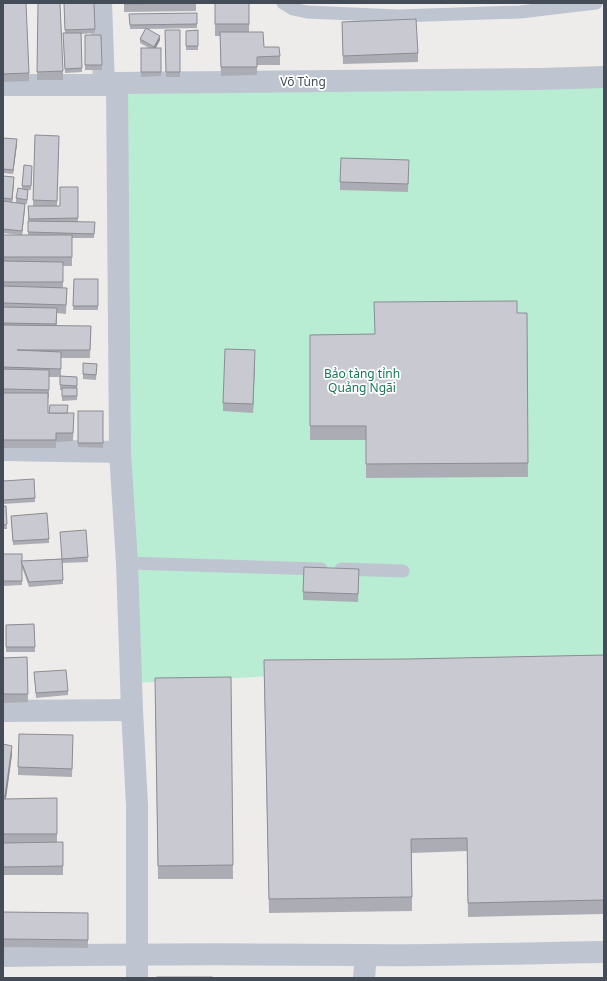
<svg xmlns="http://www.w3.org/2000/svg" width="607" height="981" font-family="'Noto Sans',sans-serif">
<rect width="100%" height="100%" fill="#eeebeb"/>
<path fill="#b8edd4" d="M117,83L604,88V662L523,664L133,683Z"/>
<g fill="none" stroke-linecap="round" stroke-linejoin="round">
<g stroke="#bec5d1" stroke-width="13">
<path d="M283,3L293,9L307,12L398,16L520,12L596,3"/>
<path d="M127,563L321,569"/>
<path d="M341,569L403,571"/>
</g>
<g stroke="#bec5d1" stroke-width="22">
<path d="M101,3L104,85"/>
<path d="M117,83L120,452L127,563L132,710L137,805V978"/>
<path d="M3,85H104L117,83L540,79L604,77"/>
<path d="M3,450L120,452"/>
<path d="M3,711L132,710"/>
<path d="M3,956C124,954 245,954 365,955C445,956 525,953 604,952"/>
<path d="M364,978L366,955"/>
</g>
</g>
<g fill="#acadb4">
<path d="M3,3L29,73V81L3,82Z"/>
<path d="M38,3L63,71V80H37Z"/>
<path d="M64,3H94L95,33L81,34L82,72L65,73L63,33H65Z"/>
<path d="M124,3H196V11L124,12Z"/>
<path d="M215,3H249V32L264,47L280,56V65H257V75L221,76L220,36H215Z"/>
<path d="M370,3H389L370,4Z"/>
<path d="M129,14L197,24V28L147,29L160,40L156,48H161V76L141,77V48H149L140,43V39L145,29H130Z"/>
<path d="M342,22L418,53V62L343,64Z"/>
<path d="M165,30H180V77H166Z"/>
<path d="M198,30V50H186V31Z"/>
<path d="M85,35H101L102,70H85Z"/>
<path d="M35,135L59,144L57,206H60L78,187V222H95L94,238H72V266H63V288H67L66,314L57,313V326H91L90,358H61V376L77,377V400L62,401V390H60V377H49V398H48V413H74L73,441L56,442V448H3V235H20L3,233V176L14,182L12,202L16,203V198L22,189L24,165L32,170L31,190H28L27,204H25L22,235H28V206H33Z"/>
<path d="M3,138L17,144L13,174L3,173Z"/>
<path d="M409,168L408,192L340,190V182Z"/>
<path d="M74,279H98V310H73Z"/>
<path d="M517,313H527L528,477L366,478V440H310V335L375,334Z"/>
<path d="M255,359L253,413L223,411V403Z"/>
<path d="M83,363L97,364L96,380L83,379Z"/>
<path d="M78,411H103V448L78,447Z"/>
<path d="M3,481L35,498V502L3,504Z"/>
<path d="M3,506H6L7,529H3Z"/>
<path d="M11,516L49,539V543L13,545Z"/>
<path d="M3,554L22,561L88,557V562L62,563L63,584L29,587L22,567V585L3,586Z"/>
<path d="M359,578L358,602L303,600V592Z"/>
<path d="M34,624L35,652H6V625Z"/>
<path d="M604,655V914L468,917L467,851L412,853V911L269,913L264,674L408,659Z"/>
<path d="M27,657L28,702L3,703V658Z"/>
<path d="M34,672L68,691V695L36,698Z"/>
<path d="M231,677L233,879H158L155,692Z"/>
<path d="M3,744L12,754L6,799L57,834V842L4,843L63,842V875H3Z"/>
<path d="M73,744L72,777L18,775V767Z"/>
<path d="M3,912L88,913V948L3,947Z"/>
</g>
<g fill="#8c8d92">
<path d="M160,36V40L154,51V47Z"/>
<path d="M17,139V144L13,174V170Z"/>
<path d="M14,177V182L12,204V199Z"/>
<path d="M25,204V208L22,235V231Z"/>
<path d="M255,350V359L253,413V404Z"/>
<path d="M12,746V754L5,805V796Z"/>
</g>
<g fill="#c8c9d1" stroke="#8c8d92">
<path d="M3,3H26L29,73L3,74Z"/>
<path d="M38,3H60L63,71L37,72Z"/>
<path d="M64,3H94L95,29L65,30Z"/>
<path d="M124,3H179L124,4Z"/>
<rect x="215" y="3" width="34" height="21"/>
<path d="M197,13V24L130,25L129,14Z"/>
<path d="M416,19L418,53L343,56L342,22Z"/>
<path d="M146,28L160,36L154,47L140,39Z"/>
<path d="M165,30H180V72H166Z"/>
<path d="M198,30V46H186V31Z"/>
<path d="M220,32H263L264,47H279L280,56L257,57V67H221Z"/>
<path d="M63,33H81L82,68L65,69Z"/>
<path d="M85,35H101L102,65H85Z"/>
<rect x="141" y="48" width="20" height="24"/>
<path d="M35,135L59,136L57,201L33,200Z"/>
<path d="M3,138L17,139L13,170L3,169Z"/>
<path d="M341,158L409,160L408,184L340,182Z"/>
<path d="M24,165L32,166L31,186H22Z"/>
<path d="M3,176L14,177L12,199L3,198Z"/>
<path d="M60,187H78V218L29,219L28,206H60Z"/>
<path d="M18,188L28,190L27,200L16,198Z"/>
<path d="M3,201L25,204L22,231L3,229Z"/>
<path d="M28,221L95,222L94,234L28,232Z"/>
<rect x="3" y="235" width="69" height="22"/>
<path d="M3,261L63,262V282H3Z"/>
<path d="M74,279H98V306H73Z"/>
<path d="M3,286L67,288L66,305L3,303Z"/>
<path d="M517,301V313H527L528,463L366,464V426H310V335L375,334L374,302Z"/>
<path d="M3,307L57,308L56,324L3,323Z"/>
<path d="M3,325L91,326L90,350H17L61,352V369L3,367Z"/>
<path d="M225,349L255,350L253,404L223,403Z"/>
<path d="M83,363L97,364L96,375L83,374Z"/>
<path d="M3,369L49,370V390L3,389Z"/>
<path d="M60,376L77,377V386L60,385Z"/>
<rect x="62" y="388" width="15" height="8"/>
<path d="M3,393H48V413H74L73,433H56V440H3Z"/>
<path d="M50,405H68L67,413H49Z"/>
<rect x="78" y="411" width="25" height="32"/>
<path d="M34,479L35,498L3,500V481Z"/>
<path d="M3,506H6L7,524L3,525Z"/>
<path d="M47,513L49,539L13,541L11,516Z"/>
<path d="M86,530L88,557L62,559L60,532Z"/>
<rect x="3" y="554" width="19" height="27"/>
<path d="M62,559L63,580L29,582L21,561Z"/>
<path d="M304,567L359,569L358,594L303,592Z"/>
<path d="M34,624L35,647H6V625Z"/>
<path d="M604,655V900L468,903L467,838L411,839L412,897L269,899L264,660L408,659Z"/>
<path d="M27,657L28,694H3V658Z"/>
<path d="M66,670L68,691L36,693L34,672Z"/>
<path d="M231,677L233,865L158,866L155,678Z"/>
<path d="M19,734L73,735L72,769L18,767Z"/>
<path d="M3,744L12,746L5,796H3Z"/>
<path d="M57,798V834H3V799Z"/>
<path d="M63,842V866L3,867V843Z"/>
<path d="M3,912L88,913V940L3,939Z"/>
<rect x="157" y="977" width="55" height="1"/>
</g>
<g text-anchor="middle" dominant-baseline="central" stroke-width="3.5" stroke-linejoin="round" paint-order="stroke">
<g font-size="12" fill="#444c58" stroke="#fff">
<text x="303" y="81">Võ Tùng</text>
</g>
<g font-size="12" fill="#177754" stroke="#fff">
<text x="362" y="373">Bảo tàng tỉnh<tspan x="362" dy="14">Quảng Ngãi</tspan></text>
</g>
</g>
<rect width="607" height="981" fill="none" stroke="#444c58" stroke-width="8"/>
</svg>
